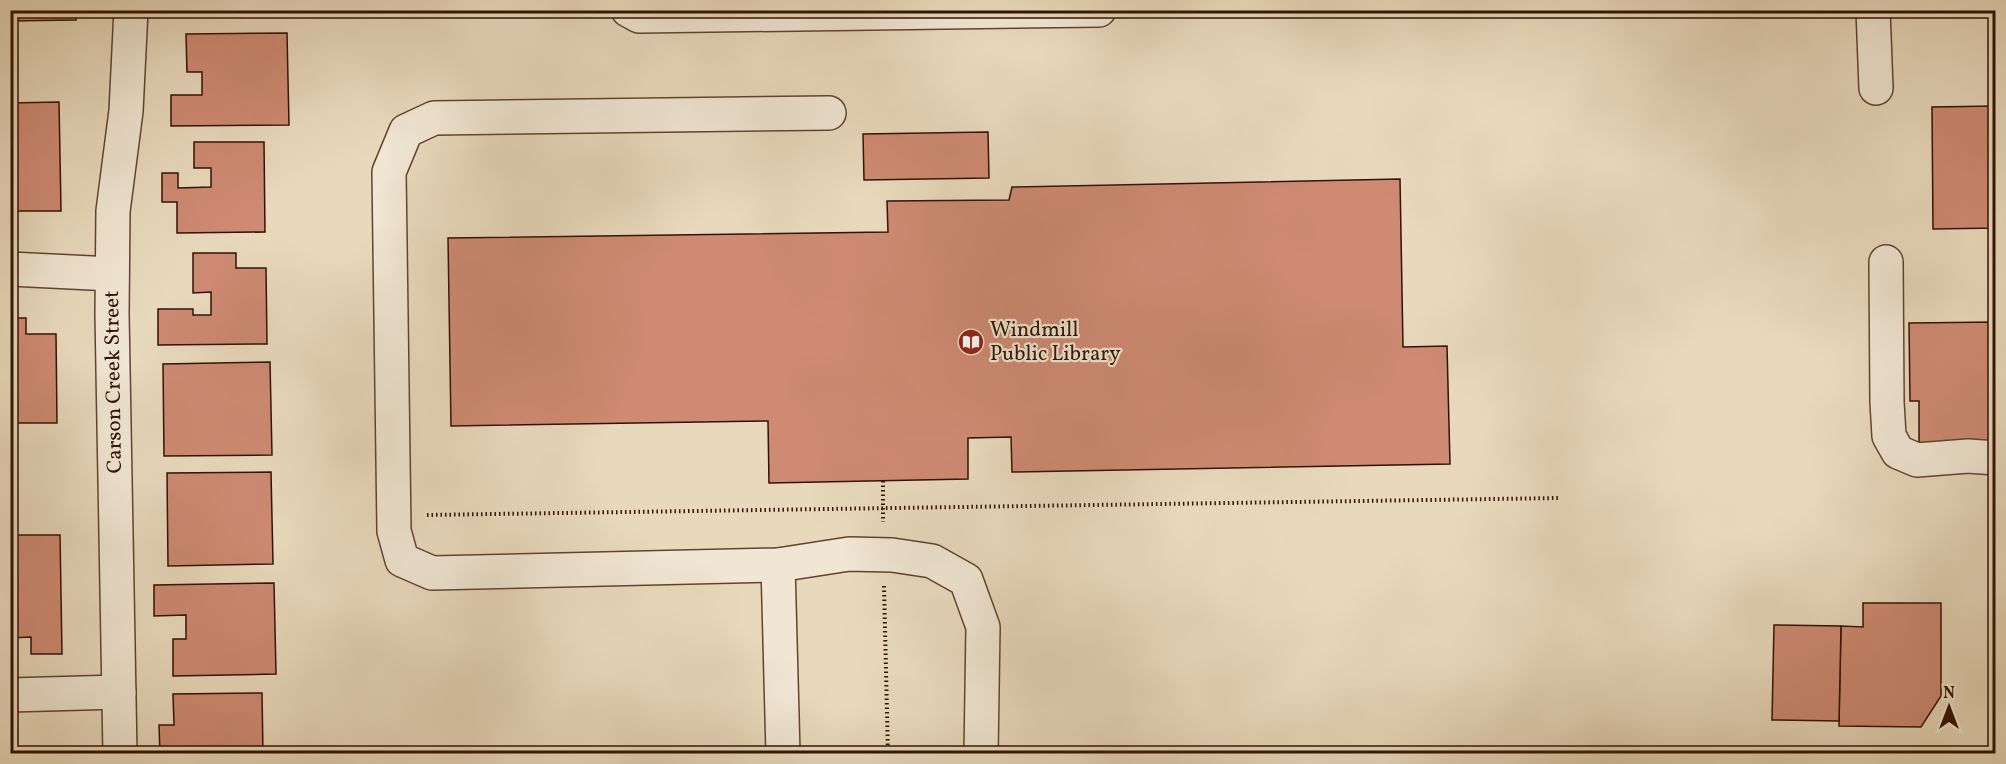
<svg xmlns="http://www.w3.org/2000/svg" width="2006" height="764" font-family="Vollkorn,serif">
<rect width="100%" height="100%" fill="#e8d9bc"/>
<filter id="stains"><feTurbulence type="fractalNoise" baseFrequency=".00333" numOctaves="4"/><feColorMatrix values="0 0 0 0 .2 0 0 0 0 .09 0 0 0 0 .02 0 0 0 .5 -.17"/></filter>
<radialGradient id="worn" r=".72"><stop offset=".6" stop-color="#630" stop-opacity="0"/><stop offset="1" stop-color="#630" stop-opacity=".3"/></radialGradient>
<g fill="#ce8a73" stroke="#321203" stroke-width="1.5">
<path d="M10,10H75L76,20L10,21Z"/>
<path d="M287,33L289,125L171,126V95H202V72H187L186,34Z"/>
<path d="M59,102L61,211H10V103Z"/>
<path d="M1996,106V228L1933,229L1932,107Z"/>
<path d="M988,132L989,178L864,180L863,134Z"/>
<path d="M194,142H264L265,232L177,233V202H162V173H178V188L211,187V168H194Z"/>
<path d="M1400,179L1403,347L1447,346L1450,464L1012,472L1011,437L968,438V479L769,483L768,421L451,426L448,238L888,232L887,201L1009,200L1012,187Z"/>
<path d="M193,253H236V268H266L267,344L158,345V309H193V315H211V292L193,293Z"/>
<path d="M10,318H26V334H56L57,423H10Z"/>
<path d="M1996,322V444L1919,445V401H1910L1909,323Z"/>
<path d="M270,362L272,455L164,456L163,364Z"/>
<path d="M271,472L273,564L168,566L167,473Z"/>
<path d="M10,535H60L62,654H31V637L10,638Z"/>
<path d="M274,583L276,674L173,676V639H186V615L154,616V585Z"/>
<path d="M1863,603H1941V696L1921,727L1839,726L1841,626L1863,627Z"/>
<path d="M1774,625L1841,626L1839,721L1772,720Z"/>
<path d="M262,693L263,754H160L159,725H174L173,694Z"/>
<path d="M1870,750L1965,751V754H1870Z"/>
</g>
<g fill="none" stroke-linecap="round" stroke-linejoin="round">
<g stroke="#604431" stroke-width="36">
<g id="minor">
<path d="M628,10L639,16L1099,10"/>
<path d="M1873,10L1876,88"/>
<path d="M829,113L434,118L406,131L389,172L394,531L402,560L432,573L778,565L849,554L892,555L932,561L966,580L983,627L981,754"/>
<path d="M1886,262L1887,402L1889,436L1898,452L1917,460L1968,456L1996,458"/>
<path d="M10,269L112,274"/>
<path d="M778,565L783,754"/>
<path d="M10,695L119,692"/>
<path d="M120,754L112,314L113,211L126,111L131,10"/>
</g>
</g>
<g stroke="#321203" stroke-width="4" stroke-dasharray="1.5 3" stroke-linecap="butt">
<path d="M883,481V522"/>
<path d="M427,515L1560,498"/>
<path d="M884,586L888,754"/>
</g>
<use href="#minor" stroke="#f0e6d3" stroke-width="33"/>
</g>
<defs>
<g id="library-disc" transform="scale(1.35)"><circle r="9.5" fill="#8f2418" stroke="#f0e6d3"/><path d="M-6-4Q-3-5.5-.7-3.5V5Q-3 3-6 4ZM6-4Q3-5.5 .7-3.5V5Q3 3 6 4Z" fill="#fff"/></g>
</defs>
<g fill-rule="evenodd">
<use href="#library-disc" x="971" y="342"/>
</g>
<g text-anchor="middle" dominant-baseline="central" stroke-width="4.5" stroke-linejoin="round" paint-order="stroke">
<g font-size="21" fill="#321203" stroke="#f0e6d3" text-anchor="start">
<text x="990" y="330">Windmill<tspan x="990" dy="24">Public Library</tspan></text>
</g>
<g font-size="21" fill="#321203" stroke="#f0e6d3">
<text transform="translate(114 382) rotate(-91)">Carson Creek Street</text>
</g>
</g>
<rect width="2006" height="764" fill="none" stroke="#e8d9bc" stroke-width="36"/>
<rect x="12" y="12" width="1982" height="740" fill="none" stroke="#321203" stroke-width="3"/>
<rect x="18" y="18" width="1970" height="728" fill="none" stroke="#321203" stroke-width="1.5"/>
<g transform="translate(1949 707)" stroke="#f0e6d3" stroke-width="4.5" paint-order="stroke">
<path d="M0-4.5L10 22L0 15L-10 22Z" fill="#321203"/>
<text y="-9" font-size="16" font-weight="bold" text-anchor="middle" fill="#321203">N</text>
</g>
<rect width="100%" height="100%" filter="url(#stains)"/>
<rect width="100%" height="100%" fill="url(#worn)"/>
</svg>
